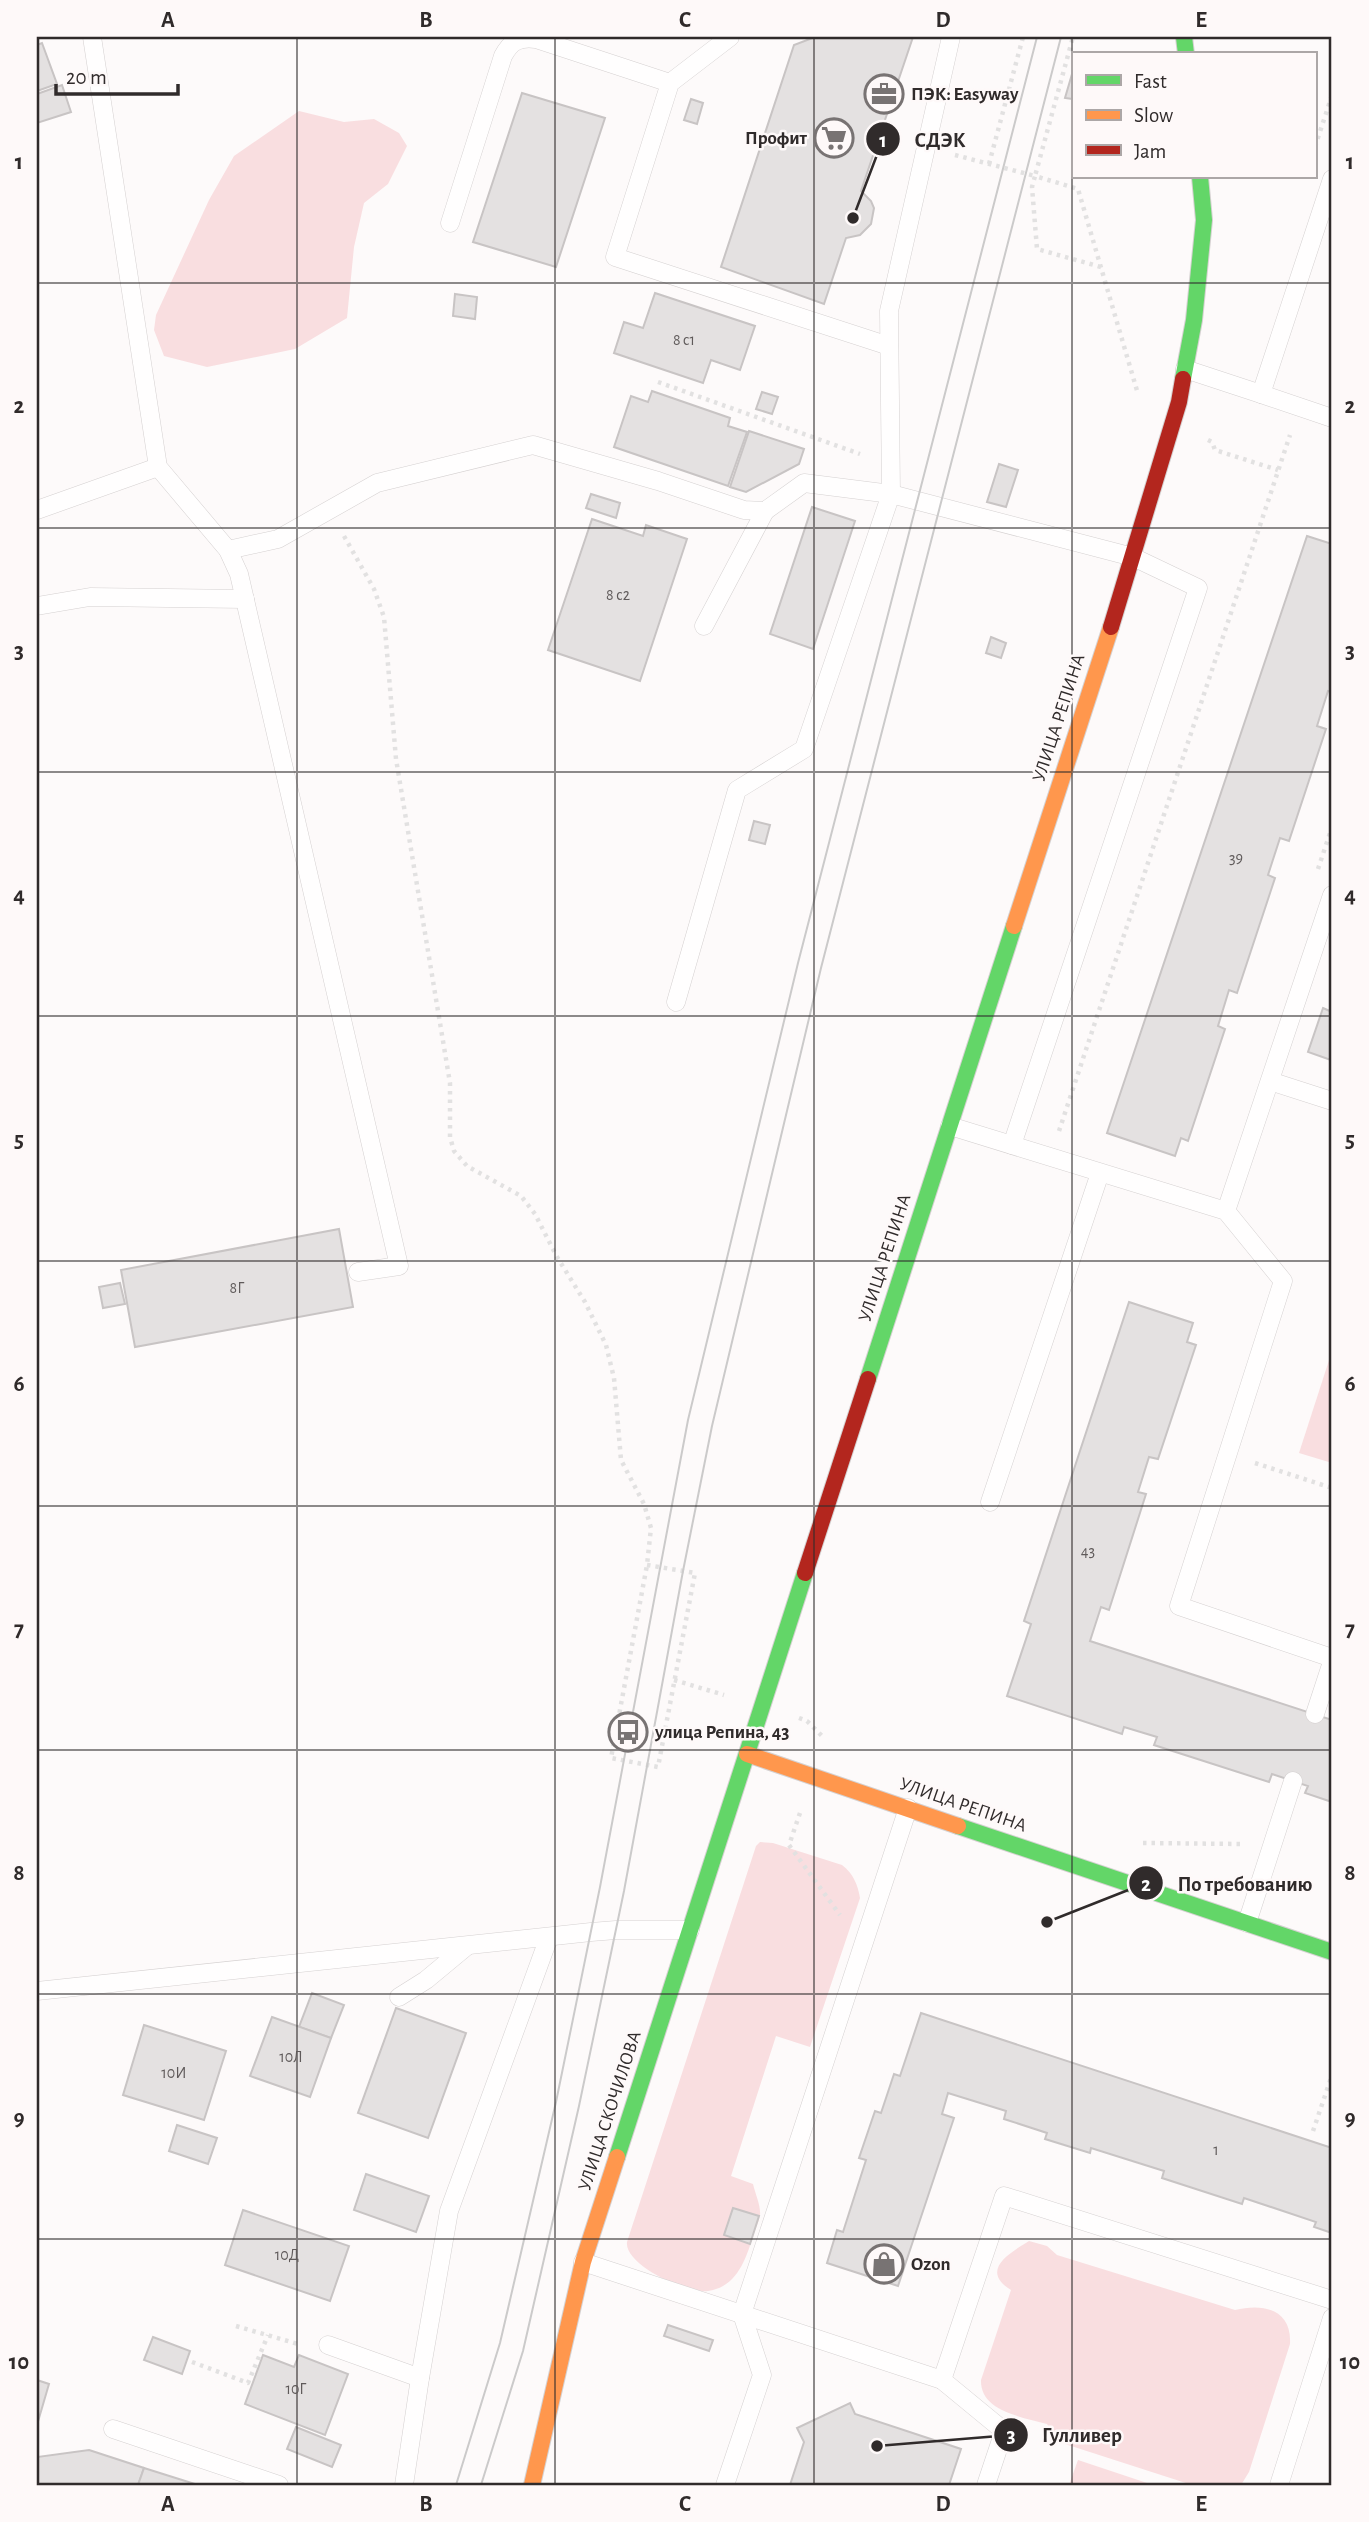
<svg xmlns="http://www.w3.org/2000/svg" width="1369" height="2522" font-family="'Alegreya Sans',sans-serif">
<rect width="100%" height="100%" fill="#fdfafa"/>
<g fill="#f9dee0">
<path d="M299,111L344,122L374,119L399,133L407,146L388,184L364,203L354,247L347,318L295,349L207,367L164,356L154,330L156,315L209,200L234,156Z"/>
<path d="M1332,1351V1463L1299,1453Z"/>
<path d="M760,1842L773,1843L842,1865C853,1873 858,1885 860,1898L810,2047L776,2036L731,2176L753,2184C755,2193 761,2206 760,2215C759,2222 755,2229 753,2236C746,2259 737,2287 708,2291C687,2294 624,2265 627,2242L756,1846Z"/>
<path d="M1029,2241L1047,2246L1057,2255L1235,2310C1263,2303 1292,2309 1290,2344L1249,2472L1241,2485H1192L1065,2444L1054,2437L1047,2424C1023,2417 980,2412 981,2380L1011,2290C979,2270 1010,2253 1029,2241Z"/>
<path d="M1078,2460L1153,2485H1069Z"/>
</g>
<g fill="#e4e1e1" stroke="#c8c4c4" stroke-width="2">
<path d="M815,37H913L861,191L871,201L874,208L871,224L860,235L846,238L824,304L721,267L794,45Z"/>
<path d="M42,43L57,84L37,91V45Z"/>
<path d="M1072,74H1073V99L1065,98Z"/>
<path d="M62,85L71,112L37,123V94Z"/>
<path d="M522,93L605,118L556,267L473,242Z"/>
<path d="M691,99L703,103L697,124L684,120Z"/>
<path d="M655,293L755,326L740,370L711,360L703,383L614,353L624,322L643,328Z"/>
<path d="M455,294L477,297L475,319L453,316Z"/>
<path d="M652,391L730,418L728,426L747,432L728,486L614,447L631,396L648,402Z"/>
<path d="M762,392L778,397L772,414L756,409Z"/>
<path d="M749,431L804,449L799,464L746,492L730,487Z"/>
<path d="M999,464L1018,470L1006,507L987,502Z"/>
<path d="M591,494L620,503L616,518L586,508Z"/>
<path d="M812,507L855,521L813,649L770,634Z"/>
<path d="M592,519L643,536L646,525L687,539L640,681L548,650Z"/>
<path d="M1307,536L1332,544V692L1328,691L1317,726L1326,729L1289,841L1280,838L1268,875L1275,878L1237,993L1229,990L1218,1026L1225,1029L1188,1141L1181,1138L1175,1156L1107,1133Z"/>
<path d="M991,637L1006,643L1001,658L986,653Z"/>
<path d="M754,821L770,825L765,844L749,840Z"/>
<path d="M1323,1008L1332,1012L1331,1060L1308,1052Z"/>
<path d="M339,1229L353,1307L135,1347L121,1270Z"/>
<path d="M120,1283L125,1304L103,1308L99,1287Z"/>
<path d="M1129,1302L1193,1323L1187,1342L1196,1345L1158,1459L1149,1457L1138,1492L1146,1494L1109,1610L1101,1607L1090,1641L1332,1720V1802L1305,1793L1308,1786L1272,1774L1269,1782L1154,1745L1157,1737L1124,1727L1122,1734L1007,1696L1031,1624L1024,1621Z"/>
<path d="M312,1993L344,2005L331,2038L299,2027Z"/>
<path d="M396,2008L466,2033L428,2138L358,2113Z"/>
<path d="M921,2013L1332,2148V2233L1314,2227L1316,2222L1244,2198L1242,2204L1162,2178L1164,2171L1091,2148L1090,2153L1045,2139L1047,2133L1004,2119L1006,2111L948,2093L942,2114L954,2118L898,2286L827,2263L837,2230L843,2232L866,2160L859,2158L875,2111L881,2113L894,2074L900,2076Z"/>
<path d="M272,2017L331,2038L310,2097L250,2076Z"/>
<path d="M144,2025L226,2051L204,2120L123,2095Z"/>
<path d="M177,2125L217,2138L208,2164L169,2151Z"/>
<path d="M366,2174L429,2196L416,2232L354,2210Z"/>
<path d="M733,2208L759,2216L750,2244L724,2235Z"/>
<path d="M243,2210L349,2246L330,2301L225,2265Z"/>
<path d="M668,2325L713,2340L709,2351L664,2336Z"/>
<path d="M153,2337L190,2351L182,2374L144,2360Z"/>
<path d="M263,2355L294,2367L299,2355L348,2374L325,2435L245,2404Z"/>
<path d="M37,2380L49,2384L37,2425Z"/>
<path d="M850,2403L855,2414L961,2449L949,2485H790L804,2442L797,2428Z"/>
<path d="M296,2427L341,2445L332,2467L287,2449Z"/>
<path d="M89,2450L144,2468L138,2485H37V2457Z"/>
<path d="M144,2468L198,2485H138Z"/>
</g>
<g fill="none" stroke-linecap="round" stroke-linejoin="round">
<g stroke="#d5d1d1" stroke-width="19">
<g id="lane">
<path d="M92,37L158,467L228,550L239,574L399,1266L358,1272"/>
<path d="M730,37L670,83L615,257L889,346"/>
<path d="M450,223L503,56C511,41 519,37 536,39L670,83"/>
<path d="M1185,369L1261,394L1332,179"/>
<path d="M1261,394L1332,418"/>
<path d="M37,510L158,467"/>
<path d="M228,550L278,539L377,483L533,445L658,481L744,510L765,511L804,483L891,494L1133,557L1198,588L1012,1145"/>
<path d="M37,606L90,597L245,599"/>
<path d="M704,626L765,511"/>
<path d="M676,1002L737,790L804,749L891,494L889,311L951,37"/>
<path d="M1270,1081L1332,1101"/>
<path d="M950,1126L1226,1211L1283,1281L1179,1606L1332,1658"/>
<path d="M1226,1211L1332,895"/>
<path d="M990,1502L1100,1173"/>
<path d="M1315,1714L1332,1662"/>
<path d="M1247,1923L1293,1781"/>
<path d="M37,1991L591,1932L616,1930H690"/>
<path d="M399,1997L426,1980L467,1946"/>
<path d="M583,2262L942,2380L1004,2196L1332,2300"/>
<path d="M328,2345L420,2378"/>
<path d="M942,2380L1004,2431L986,2485"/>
<path d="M113,2429L279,2485"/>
<path d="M404,2485L420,2378L449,2211L549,1937"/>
<path d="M725,2485L762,2375L742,2314L908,1808"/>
<path d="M1279,2485L1332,2318"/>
</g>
</g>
<g stroke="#d5d1d1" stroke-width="18">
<g id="fast">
<path d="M1184,37L1186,54"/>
<path d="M1183,379L1194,320L1204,220L1200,177"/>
<path d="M868,1379L1014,926"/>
<path d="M958,1826L1332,1952"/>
<path d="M617,2157L805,1573"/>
</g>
</g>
<g stroke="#d5d1d1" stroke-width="18">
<g id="slow">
<path d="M1014,926L1111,627"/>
<path d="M747,1754L958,1826"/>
<path d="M532,2485L583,2262L617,2157"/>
</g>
</g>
<g stroke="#d5d1d1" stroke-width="18">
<g id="jam">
<path d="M1111,627L1179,402L1183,379"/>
<path d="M805,1573L868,1379"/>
</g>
</g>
<g stroke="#e2e1e1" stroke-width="4.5" stroke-dasharray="3.5 5" stroke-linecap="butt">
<path d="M1315,147L1332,95"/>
<path d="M955,155L1035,176L1073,37"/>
<path d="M989,164L1023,37"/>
<path d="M1101,267L1037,249L1032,187L1035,176L1078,189L1138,394"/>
<path d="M658,382L860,454"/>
<path d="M1208,440L1212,442L1215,450L1278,470"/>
<path d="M344,536L374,589L384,617L396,759L450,1083V1137L454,1151L467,1166L521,1196L535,1214L557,1257L585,1302L606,1345L614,1378L621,1460L644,1504L651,1528L647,1565"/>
<path d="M1318,869L1332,827"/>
<path d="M1059,1131L1290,435"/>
<path d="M1255,1463L1332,1488"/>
<path d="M647,1565L695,1573L658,1767L611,1758Z"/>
<path d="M674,1680L724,1695"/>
<path d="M799,1718L807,1721L822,1736"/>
<path d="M800,1813L789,1845L840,1915"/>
<path d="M1143,1843L1243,1844"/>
<path d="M1313,2131L1332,2075"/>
<path d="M236,2326L298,2344"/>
<path d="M192,2362L248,2383L268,2335"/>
</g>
<use href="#lane" stroke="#fffefe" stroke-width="18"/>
<use href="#fast" stroke="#63d668" stroke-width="16"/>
<use href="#slow" stroke="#ff974d" stroke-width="16"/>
<use href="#jam" stroke="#b3261e" stroke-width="16"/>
<g stroke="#cbcaca" stroke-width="2">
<path d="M456,2485L500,2343L556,2102L600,1887L688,1420L798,963L1037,37"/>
<path d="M481,2485L523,2351L579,2106L624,1891L683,1571L712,1426L821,968L1061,37"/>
</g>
</g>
<path fill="none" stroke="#302b2b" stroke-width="2" stroke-opacity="0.55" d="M297,37V2485M555,37V2485M814,37V2485M1072,37V2485M37,283H1332M37,528H1332M37,772H1332M37,1016H1332M37,1261H1332M37,1506H1332M37,1750H1332M37,1994H1332M37,2239H1332"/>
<defs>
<g id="office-ring" transform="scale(2.0125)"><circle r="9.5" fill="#fef9f9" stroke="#787373" stroke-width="1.5"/><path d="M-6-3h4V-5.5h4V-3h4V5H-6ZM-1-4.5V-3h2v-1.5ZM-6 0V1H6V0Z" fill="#787373"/></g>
<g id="supermarket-ring" transform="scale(2.0125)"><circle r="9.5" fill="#fef9f9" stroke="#787373" stroke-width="1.5"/><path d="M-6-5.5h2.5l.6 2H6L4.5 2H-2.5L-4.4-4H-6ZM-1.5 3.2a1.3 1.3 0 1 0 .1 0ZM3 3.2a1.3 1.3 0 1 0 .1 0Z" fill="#787373"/></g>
<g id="bus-ring" transform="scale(2.0125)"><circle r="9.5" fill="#fef9f9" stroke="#787373" stroke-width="1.5"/><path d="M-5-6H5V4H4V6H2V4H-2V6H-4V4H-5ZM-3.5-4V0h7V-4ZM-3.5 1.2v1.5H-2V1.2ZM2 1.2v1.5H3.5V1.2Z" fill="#787373"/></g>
<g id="shop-ring" transform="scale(2.0125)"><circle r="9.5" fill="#fef9f9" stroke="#787373" stroke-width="1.5"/><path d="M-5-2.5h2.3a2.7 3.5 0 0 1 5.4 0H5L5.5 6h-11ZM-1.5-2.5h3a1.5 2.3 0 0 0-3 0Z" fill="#787373"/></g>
</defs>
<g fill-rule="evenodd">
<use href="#office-ring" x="884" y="94"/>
<use href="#supermarket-ring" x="834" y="138"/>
<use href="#bus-ring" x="628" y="1732"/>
<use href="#shop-ring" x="884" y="2264"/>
</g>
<g text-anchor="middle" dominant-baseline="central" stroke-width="5" stroke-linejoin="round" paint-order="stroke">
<g font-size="16" fill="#5f5a5a">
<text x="684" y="340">8 с1</text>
<text x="618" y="595">8 с2</text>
<text x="1236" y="858">39</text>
<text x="237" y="1288">8Г</text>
<text x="1088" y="1551">43</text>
<text x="291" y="2057">10Л</text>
<text x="174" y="2073">10И</text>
<text x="1216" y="2150">1</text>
<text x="287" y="2255">10Д</text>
<text x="296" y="2389">10Г</text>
</g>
<g font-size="19" font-weight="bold" fill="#302b2b" stroke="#fef9f9" text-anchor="start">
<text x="911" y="94">ПЭК: Easyway</text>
<text x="807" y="138" text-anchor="end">Профит</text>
<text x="655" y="1732">улица Репина, 43</text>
<text x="911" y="2264">Ozon</text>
</g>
<g font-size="19" fill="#302b2b" stroke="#fef9f9">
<text transform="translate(1059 718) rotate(-72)">УЛИЦА РЕПИНА</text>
<text transform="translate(885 1258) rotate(-72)">УЛИЦА РЕПИНА</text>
<text transform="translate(963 1805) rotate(19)">УЛИЦА РЕПИНА</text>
<text transform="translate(610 2111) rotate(-72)">УЛИЦА СКОЧИЛОВА</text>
</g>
</g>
<path fill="none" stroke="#302b2b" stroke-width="2.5" d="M853 218L883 139M1047 1922L1146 1883M877 2446L1011 2435"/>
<g fill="#302b2b" stroke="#fef9f9" stroke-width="2.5">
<circle cx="853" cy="218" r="7"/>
<circle cx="1047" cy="1922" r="7"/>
<circle cx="877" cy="2446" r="7"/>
<circle cx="883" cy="139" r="18"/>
<circle cx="1146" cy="1883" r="18"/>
<circle cx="1011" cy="2435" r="18"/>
</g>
<g font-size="21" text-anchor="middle" font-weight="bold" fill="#fff">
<text x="883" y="147">1</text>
<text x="1146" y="1891">2</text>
<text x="1011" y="2442">3</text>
</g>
<g font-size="21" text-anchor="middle" font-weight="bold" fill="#302b2b" stroke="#fef9f9" stroke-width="5" stroke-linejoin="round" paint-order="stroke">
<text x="940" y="147">СДЭК</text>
<text x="1245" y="1891">По требованию</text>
<text x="1082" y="2442">Гулливер</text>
</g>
<rect width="1369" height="2522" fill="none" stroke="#fef9f9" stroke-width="77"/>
<rect x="1072" y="52" width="245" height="126" fill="#fef9f9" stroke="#aca7a7" stroke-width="2"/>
<rect x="1086" y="75" width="35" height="10" fill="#63d668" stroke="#aca7a7" stroke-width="2"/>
<text x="1134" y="88" font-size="21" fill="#302b2b">Fast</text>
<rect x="1086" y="110" width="35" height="10" fill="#ff974d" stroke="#aca7a7" stroke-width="2"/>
<text x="1134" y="122" font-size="21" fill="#302b2b">Slow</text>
<rect x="1086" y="145" width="35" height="10" fill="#b3261e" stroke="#aca7a7" stroke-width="2"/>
<text x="1134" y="158" font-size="21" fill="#302b2b">Jam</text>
<path d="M56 84v10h122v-10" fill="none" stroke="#302b2b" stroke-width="3.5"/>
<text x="66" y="84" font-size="21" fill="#302b2b" stroke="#fef9f9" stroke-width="5" paint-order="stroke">20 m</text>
<rect x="38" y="38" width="1292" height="2446" fill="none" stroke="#302b2b" stroke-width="2.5"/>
<g font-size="23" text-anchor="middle" font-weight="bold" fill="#302b2b">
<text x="168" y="27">A</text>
<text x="426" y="27">B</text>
<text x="685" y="27">C</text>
<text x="943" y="27">D</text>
<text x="1201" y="27">E</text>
<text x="19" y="169">1</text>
<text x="1350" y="169">1</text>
<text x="19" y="413">2</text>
<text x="1350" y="413">2</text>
<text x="19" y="658">3</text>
<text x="1350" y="658">3</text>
<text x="19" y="902">4</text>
<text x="1350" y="902">4</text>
<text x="19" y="1147">5</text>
<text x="1350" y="1147">5</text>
<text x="19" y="1391">6</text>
<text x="1350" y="1391">6</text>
<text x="19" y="1636">7</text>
<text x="1350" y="1636">7</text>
<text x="19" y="1880">8</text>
<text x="1350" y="1880">8</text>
<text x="19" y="2125">9</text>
<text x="1350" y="2125">9</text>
<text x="19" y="2369">10</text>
<text x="1350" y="2369">10</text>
<text x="168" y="2511">A</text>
<text x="426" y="2511">B</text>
<text x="685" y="2511">C</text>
<text x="943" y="2511">D</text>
<text x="1201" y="2511">E</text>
</g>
</svg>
